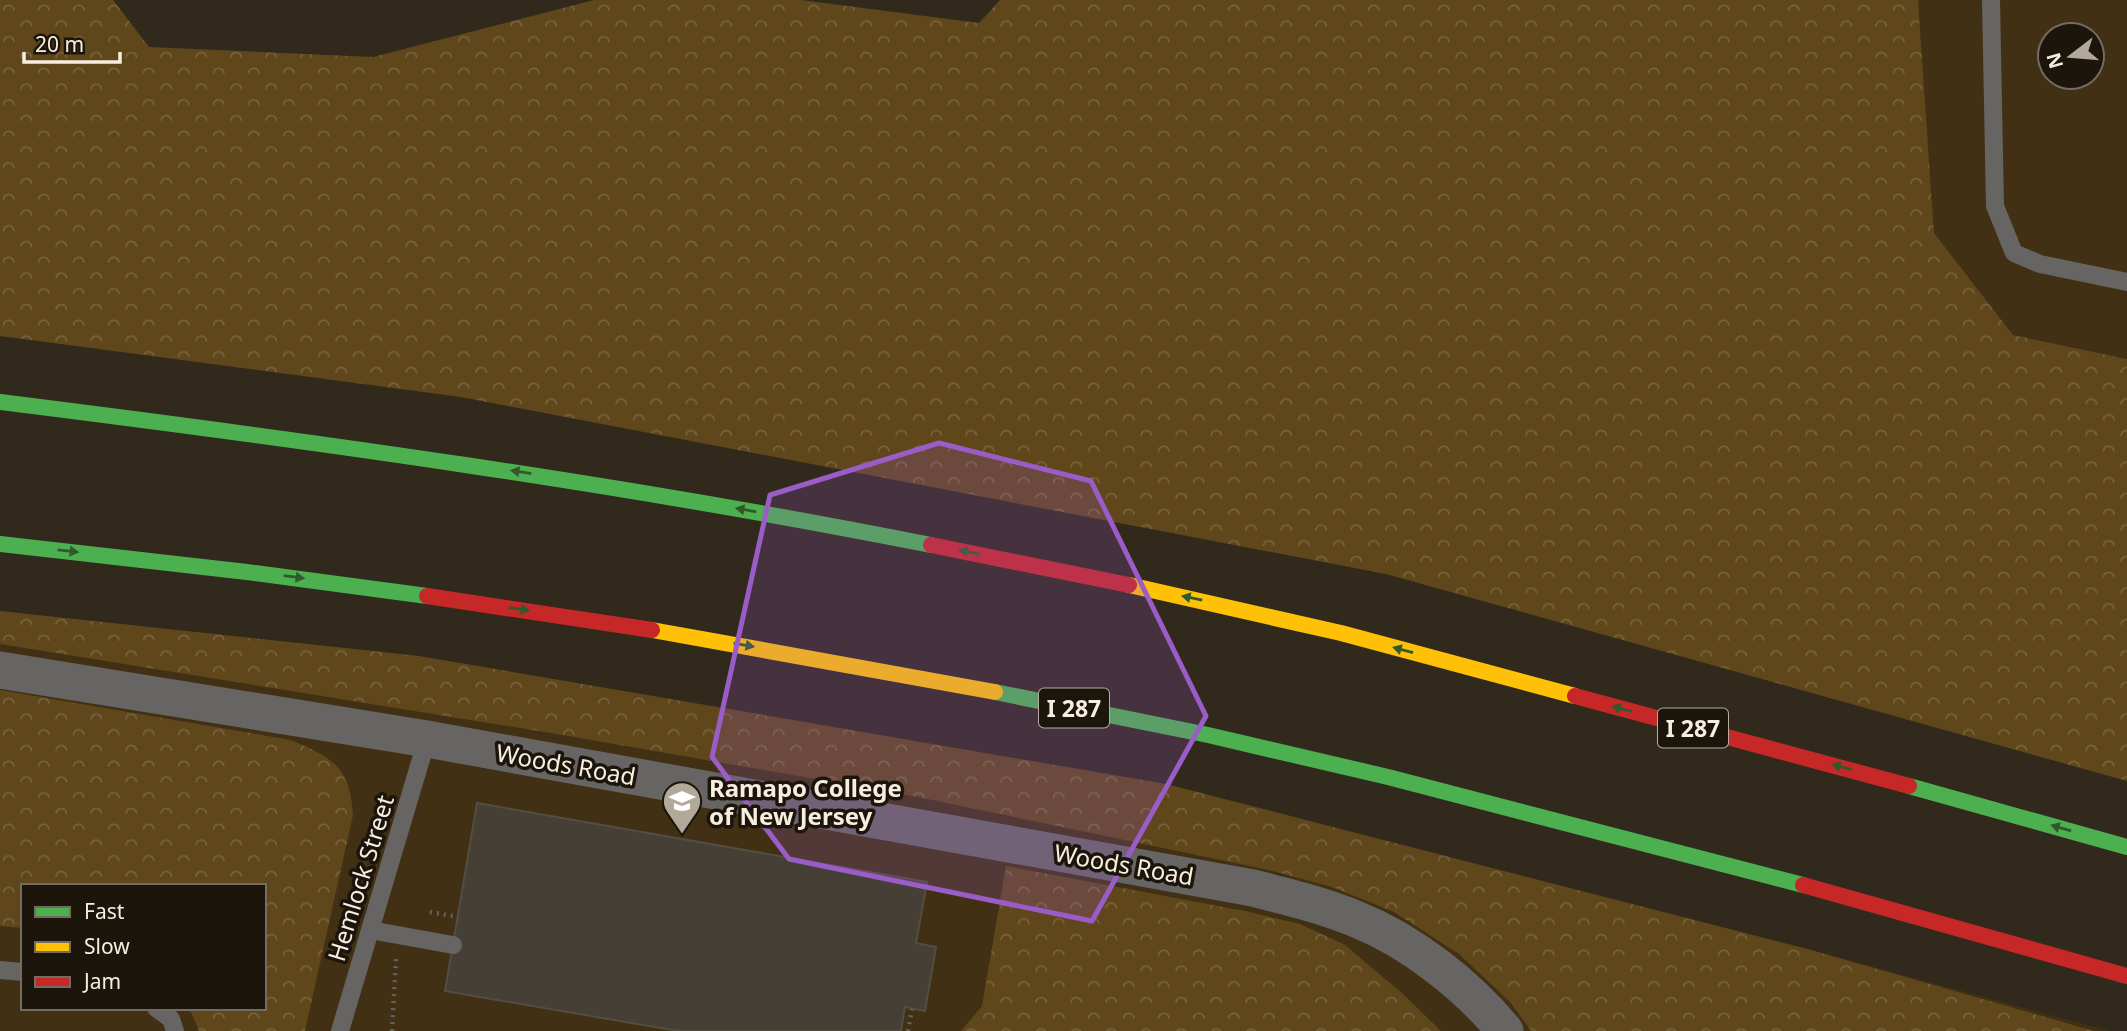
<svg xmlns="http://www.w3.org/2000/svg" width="2127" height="1031" font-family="'Noto Sans',sans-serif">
<defs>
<pattern id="forest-crowns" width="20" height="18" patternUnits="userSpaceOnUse" patternTransform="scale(1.75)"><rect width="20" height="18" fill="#60471b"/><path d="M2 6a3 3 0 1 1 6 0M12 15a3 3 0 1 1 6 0" fill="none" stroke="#78623c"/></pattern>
</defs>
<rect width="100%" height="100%" fill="#31291c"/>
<g fill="#413014" fill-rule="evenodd">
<path d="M1918,0H2127V359L2013,335L1934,233ZM2050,35H2092V77H2050Z"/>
<path d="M0,611L419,656L1166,784L1811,950L2109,1031H0ZM23,886H264V1008H23Z"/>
</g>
<g fill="url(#forest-crowns)">
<path d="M0,0H113L149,47L373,57L594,0H801L979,23L1000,0H1918L1934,233L2013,335L2127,359V781L1386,574L461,397L0,336Z"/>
<path d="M0,611L419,656L1166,784L1811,950L2094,1031H1531L1510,1002L1459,954L1394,912L1332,887L1269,870L913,796L551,733L0,644Z"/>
<path d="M0,690L291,740C333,758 350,767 353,815L305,1031H199L192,1014L187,1008H264V886H23V928L0,926Z"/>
<path d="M1006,866L1245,911L1300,924L1345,945L1404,995L1441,1031H961L982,1006Z"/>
</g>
<path fill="#453f35" stroke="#544d42" stroke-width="2" d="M477,803L927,882L916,943L936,947L925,1011L905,1007L901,1031H678L445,991Z"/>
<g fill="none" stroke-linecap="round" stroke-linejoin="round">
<g stroke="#66625d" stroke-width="4.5" stroke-dasharray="2 5" stroke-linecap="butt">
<path d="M430,912L458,917"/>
<path d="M392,1031L396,958"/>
<path d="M908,1031L912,1009"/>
</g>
<g stroke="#676564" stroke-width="18">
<path d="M1991,0L1995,206L2014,253L2040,264L2127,282"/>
<path d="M370,930L453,945"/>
<path d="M0,970L23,972"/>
<path d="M156,1008L171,1019L175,1031"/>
<path d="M340,1031L427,739"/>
</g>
<path stroke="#676564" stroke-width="37" d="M0,670L427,739L1253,888C1288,897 1322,905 1356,919C1411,941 1467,985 1505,1031"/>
<g stroke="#4caf50" stroke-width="16">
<path d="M0,402C312,441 623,484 931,545"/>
<path d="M0,544L247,572L427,596"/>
<path d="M995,692L1208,735L1388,777L1803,885"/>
<path d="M1909,786L2127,847"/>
</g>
<g stroke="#ffc107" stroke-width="16">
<path d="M1129,585L1341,633L1575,696"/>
<path d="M652,630L995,692"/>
</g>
<g stroke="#c62828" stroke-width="16">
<path d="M931,545L1129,585"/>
<path d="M427,596L652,630"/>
<path d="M1575,696L1909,786"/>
<path d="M1803,885L2127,976"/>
</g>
</g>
<defs><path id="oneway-solid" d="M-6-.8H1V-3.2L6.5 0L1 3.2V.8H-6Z" transform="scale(1.75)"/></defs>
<g fill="#315a2a">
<use href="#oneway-solid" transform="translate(521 472) rotate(-171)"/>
<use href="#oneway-solid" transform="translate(746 510) rotate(-170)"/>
<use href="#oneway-solid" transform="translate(68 551) rotate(6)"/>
<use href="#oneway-solid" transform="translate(969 552) rotate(-169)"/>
<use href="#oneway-solid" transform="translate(294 577) rotate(7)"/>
<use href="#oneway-solid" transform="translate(1192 598) rotate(-168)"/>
<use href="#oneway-solid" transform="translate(519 609) rotate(9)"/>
<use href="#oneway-solid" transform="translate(744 645) rotate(10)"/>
<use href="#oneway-solid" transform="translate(1403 650) rotate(-165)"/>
<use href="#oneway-solid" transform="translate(1622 709) rotate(-165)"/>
<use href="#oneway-solid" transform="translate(1842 767) rotate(-165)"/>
<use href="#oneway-solid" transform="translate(2061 828) rotate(-164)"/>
</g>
<path fill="#9a5cc7" fill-opacity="0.2" stroke="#9a5cc7" stroke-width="5" stroke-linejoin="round" d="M939,443L1091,481L1206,716L1092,921L789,859L712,757L770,495Z"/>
<defs>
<g id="university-pin" transform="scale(2.0125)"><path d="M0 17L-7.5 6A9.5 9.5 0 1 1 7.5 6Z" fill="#b2a99b" stroke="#1b150b"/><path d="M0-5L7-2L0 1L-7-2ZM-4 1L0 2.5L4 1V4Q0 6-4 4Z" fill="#fff"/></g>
</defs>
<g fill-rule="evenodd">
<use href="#university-pin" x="682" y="801"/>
</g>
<g text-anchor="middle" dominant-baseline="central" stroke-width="7" stroke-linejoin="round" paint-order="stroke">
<g fill="#1b150b" stroke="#b6ada0" stroke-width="2">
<rect x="1039" y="688.5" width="70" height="39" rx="5"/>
<rect x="1658" y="708.5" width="70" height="39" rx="5"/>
</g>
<g font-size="23" font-weight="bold" fill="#f8eee0">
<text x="1074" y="708">I 287</text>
<text x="1693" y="728">I 287</text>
</g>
<g font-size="24" fill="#f8eee0" stroke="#1b150b">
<text transform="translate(566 764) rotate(10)">Woods Road</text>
<text transform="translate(1124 864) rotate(10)">Woods Road</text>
<text transform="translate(360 878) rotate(-73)">Hemlock Street</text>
</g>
<g font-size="24" font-weight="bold" fill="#f8eee0" stroke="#1b150b" text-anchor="start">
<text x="709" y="787">Ramapo College<tspan x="709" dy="28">of New Jersey</tspan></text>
</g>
</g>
<rect x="21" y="884" width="245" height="126" fill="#1b150b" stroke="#736c60" stroke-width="2"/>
<rect x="35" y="907" width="35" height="10" fill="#4caf50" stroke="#736c60" stroke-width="2"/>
<text x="84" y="919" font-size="21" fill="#f8eee0">Fast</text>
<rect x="35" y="942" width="35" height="10" fill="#ffc107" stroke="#736c60" stroke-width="2"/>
<text x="84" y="954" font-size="21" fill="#f8eee0">Slow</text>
<rect x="35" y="977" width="35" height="10" fill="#c62828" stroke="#736c60" stroke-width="2"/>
<text x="84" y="989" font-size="21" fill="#f8eee0">Jam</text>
<g transform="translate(2071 56) rotate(254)"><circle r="33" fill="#1b150b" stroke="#736c60" stroke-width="2"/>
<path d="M0-5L12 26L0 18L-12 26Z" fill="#b2a99b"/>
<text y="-10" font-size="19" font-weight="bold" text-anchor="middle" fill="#f8eee0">N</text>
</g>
<path d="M24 52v10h96v-10" fill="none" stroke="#f8eee0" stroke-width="3.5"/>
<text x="35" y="52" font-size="21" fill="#f8eee0" stroke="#1b150b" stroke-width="5" paint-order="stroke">20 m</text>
</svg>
